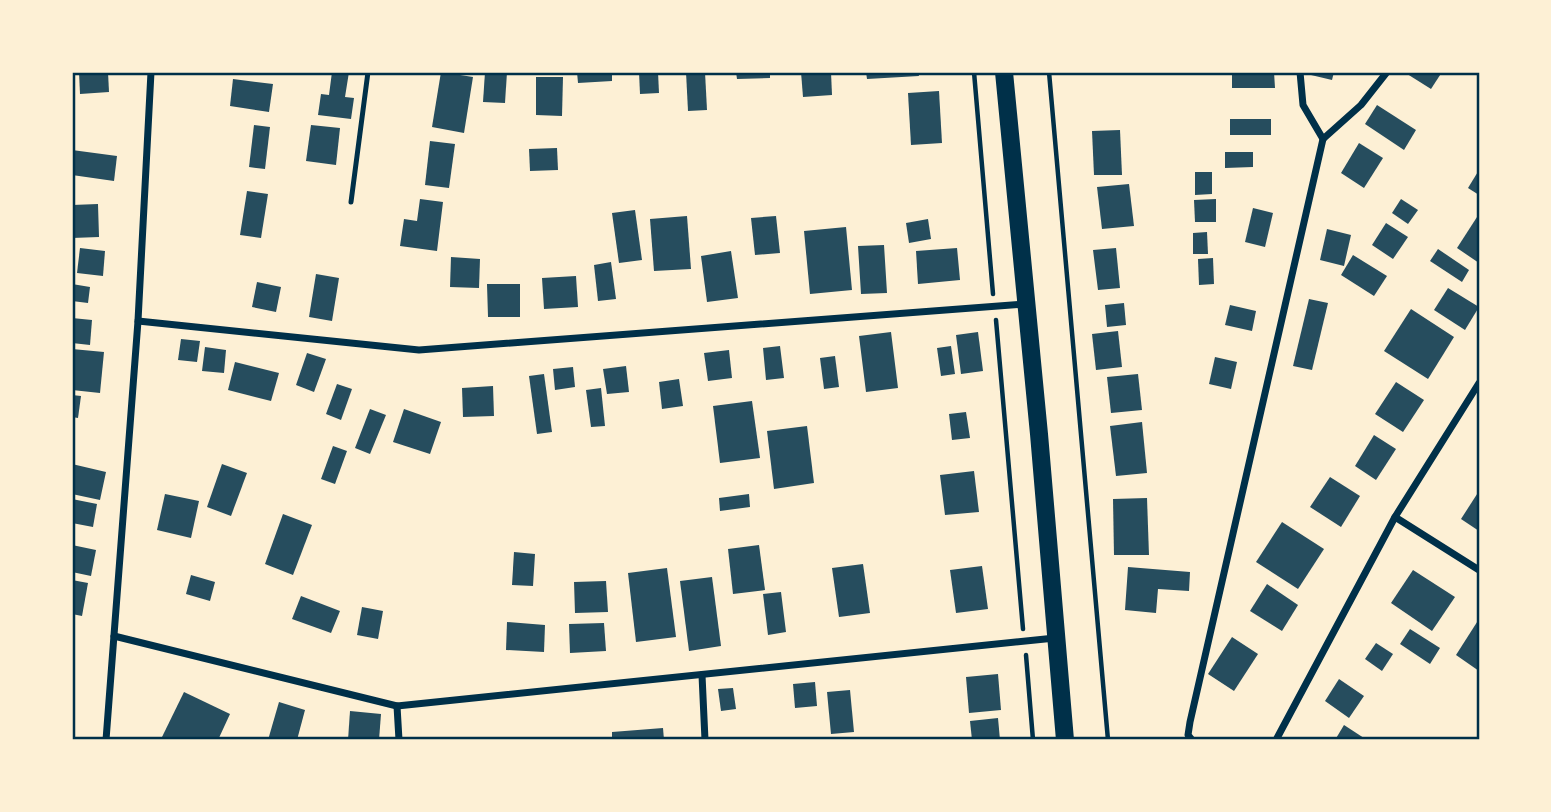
<svg xmlns="http://www.w3.org/2000/svg" width="1551" height="812" font-family="Barlow,sans-serif">
<rect width="100%" height="100%" fill="#fdf0d5"/>
<g fill="#264d5e">
<path d="M79,72H108L109,92L80,94Z"/>
<path d="M332,72H349L345,97L354,98L351,119L318,115L321,94L329,95Z"/>
<path d="M441,72L473,77L464,133L432,127Z"/>
<path d="M485,72H507L505,103L483,102Z"/>
<path d="M577,72H612V81L578,83Z"/>
<path d="M639,72H658L659,93L640,94Z"/>
<path d="M686,72H705L707,110L688,111Z"/>
<path d="M736,72H770V78L737,79Z"/>
<path d="M801,72H831L832,95L803,97Z"/>
<path d="M866,72H918L919,76L867,79Z"/>
<path d="M1232,72H1274L1275,88H1232Z"/>
<path d="M1312,72H1334L1332,80L1311,75Z"/>
<path d="M1404,72H1442L1431,89Z"/>
<path d="M536,77H563L562,116L536,115Z"/>
<path d="M233,79L273,84L269,112L230,106Z"/>
<path d="M939,91L942,143L911,145L908,93Z"/>
<path d="M1377,105L1416,130L1404,150L1365,124Z"/>
<rect x="1230" y="119" width="41" height="16"/>
<path d="M254,125L270,127L265,169L249,167Z"/>
<path d="M311,125L340,128L336,165L306,161Z"/>
<path d="M1120,130L1122,175H1094L1092,131Z"/>
<path d="M430,141L455,144L449,188L425,185Z"/>
<path d="M1359,143L1383,158L1364,188L1341,173Z"/>
<path d="M557,148L558,170L530,171L529,149Z"/>
<path d="M72,150L117,156L114,181L72,175Z"/>
<path d="M1225,152H1253V167L1225,168Z"/>
<path d="M1479,170V195L1468,188Z"/>
<path d="M1195,172H1212V194L1195,195Z"/>
<path d="M1129,184L1134,226L1102,229L1097,187Z"/>
<path d="M247,191L268,194L261,238L240,235Z"/>
<path d="M420,199L443,202L437,251L400,246L404,219L417,221Z"/>
<path d="M1216,199V222H1195L1194,200Z"/>
<path d="M1401,199L1418,210L1408,224L1392,213Z"/>
<path d="M98,204L99,237L72,238V205Z"/>
<path d="M1253,208L1273,213L1265,247L1245,242Z"/>
<path d="M635,210L642,260L619,263L612,213Z"/>
<path d="M687,216L691,269L654,271L650,219Z"/>
<path d="M776,216L780,253L755,255L751,218Z"/>
<path d="M1477,217L1479,218V263L1457,248Z"/>
<path d="M928,219L931,239L909,243L906,223Z"/>
<path d="M1386,223L1408,237L1393,259L1372,245Z"/>
<path d="M846,227L852,290L810,294L804,231Z"/>
<path d="M1327,229L1351,235L1344,266L1320,260Z"/>
<path d="M1207,232L1208,254H1193V233Z"/>
<path d="M884,245L887,293L861,294L858,246Z"/>
<path d="M80,248L105,251L103,276L77,273Z"/>
<path d="M957,248L960,280L918,284L916,251Z"/>
<path d="M1116,248L1120,288L1098,290L1093,250Z"/>
<path d="M1438,249L1469,270L1462,282L1430,261Z"/>
<path d="M731,251L738,298L707,302L701,256Z"/>
<path d="M1353,255L1387,276L1374,296L1341,275Z"/>
<path d="M451,257L480,259L479,288L450,287Z"/>
<path d="M1213,258L1214,284L1199,285L1198,259Z"/>
<path d="M611,262L616,299L598,301L594,265Z"/>
<path d="M316,274L339,278L332,321L309,317Z"/>
<path d="M576,276L578,307L544,309L542,278Z"/>
<path d="M257,282L281,287L276,312L252,307Z"/>
<path d="M72,284L90,287L88,303L72,301Z"/>
<path d="M487,284H520V317H488Z"/>
<path d="M1448,288L1479,307L1465,330L1434,310Z"/>
<path d="M1309,299L1328,303L1312,370L1293,366Z"/>
<path d="M1124,303L1126,325L1107,327L1105,305Z"/>
<path d="M1230,305L1256,311L1252,331L1225,325Z"/>
<path d="M1411,309L1454,337L1428,379L1384,351Z"/>
<path d="M72,318L92,320L90,345L72,343Z"/>
<path d="M1118,331L1122,367L1096,370L1092,334Z"/>
<path d="M891,332L898,388L866,392L859,336Z"/>
<path d="M978,332L983,371L961,374L956,335Z"/>
<path d="M181,339L200,341L197,362L178,360Z"/>
<path d="M780,346L784,378L766,380L763,348Z"/>
<path d="M951,346L955,374L941,376L937,348Z"/>
<path d="M205,347L226,350L224,373L202,371Z"/>
<path d="M72,349L104,352L100,393L72,390Z"/>
<path d="M729,350L732,378L708,381L704,353Z"/>
<path d="M307,353L326,359L314,392L296,385Z"/>
<path d="M835,356L839,387L824,389L820,358Z"/>
<path d="M1215,357L1237,362L1231,389L1209,384Z"/>
<path d="M235,362L279,373L271,401L228,390Z"/>
<path d="M626,366L629,392L607,394L603,369Z"/>
<path d="M573,367L575,387L555,390L553,369Z"/>
<path d="M544,374L552,432L537,434L529,376Z"/>
<path d="M1138,374L1142,410L1111,413L1107,377Z"/>
<path d="M679,379L683,406L662,409L659,382Z"/>
<path d="M1396,382L1424,400L1403,432L1375,414Z"/>
<path d="M337,384L352,389L341,420L326,414Z"/>
<path d="M493,386L494,416L463,417L462,388Z"/>
<path d="M601,388L605,426L591,427L586,390Z"/>
<path d="M72,395L81,396L78,418L72,417Z"/>
<path d="M752,401L760,458L720,463L713,406Z"/>
<path d="M370,409L386,415L370,454L355,448Z"/>
<path d="M404,409L441,422L430,454L393,442Z"/>
<path d="M966,412L970,438L952,440L949,414Z"/>
<path d="M1142,422L1147,473L1116,476L1110,426Z"/>
<path d="M807,426L814,483L774,489L767,431Z"/>
<path d="M1374,435L1396,449L1376,480L1355,466Z"/>
<path d="M333,446L347,451L335,484L321,479Z"/>
<path d="M72,464L106,472L100,500L72,494L75,477L72,476Z"/>
<path d="M222,464L247,473L231,516L207,507Z"/>
<path d="M974,471L979,512L945,515L940,475Z"/>
<path d="M1330,477L1360,496L1341,527L1310,507Z"/>
<path d="M1479,491V531L1461,519Z"/>
<path d="M165,494L199,501L191,538L157,530Z"/>
<path d="M749,494L750,507L720,511L719,498Z"/>
<path d="M1147,498L1149,555H1114L1113,499Z"/>
<path d="M72,499L97,504L93,527L72,523Z"/>
<path d="M283,514L312,525L293,575L265,564Z"/>
<path d="M1282,522L1324,549L1298,589L1256,562Z"/>
<path d="M72,545L96,550L91,576L72,572Z"/>
<path d="M759,545L765,590L733,594L728,549Z"/>
<path d="M514,552L535,554L533,586L512,585Z"/>
<path d="M863,564L870,613L839,617L832,568Z"/>
<path d="M982,566L988,609L956,613L950,570Z"/>
<path d="M1128,567L1190,572L1189,591L1158,589L1156,613L1125,610Z"/>
<path d="M667,568L676,637L636,642L628,573Z"/>
<path d="M1413,570L1455,597L1432,631L1391,603Z"/>
<path d="M191,575L215,582L210,601L186,594Z"/>
<path d="M712,577L721,646L689,651L680,581Z"/>
<path d="M72,580L88,583L82,616L72,614Z"/>
<path d="M606,581L608,612L575,613L574,582Z"/>
<path d="M1267,584L1298,605L1282,631L1250,611Z"/>
<path d="M781,592L786,632L768,635L763,594Z"/>
<path d="M301,596L340,611L331,633L292,619Z"/>
<path d="M362,607L383,611L378,639L357,635Z"/>
<path d="M1479,619V671L1456,655Z"/>
<path d="M507,622L545,625L544,652L506,650Z"/>
<path d="M604,623L606,651L570,653L569,624Z"/>
<path d="M1410,629L1440,648L1430,664L1400,644Z"/>
<path d="M1232,637L1258,654L1234,691L1208,674Z"/>
<path d="M1376,643L1393,654L1382,671L1365,659Z"/>
<path d="M998,674L1001,710L969,713L966,677Z"/>
<path d="M1339,679L1364,696L1349,718L1325,701Z"/>
<path d="M815,682L817,706L795,708L793,684Z"/>
<path d="M733,688L736,709L721,711L718,689Z"/>
<path d="M850,690L854,732L831,734L827,692Z"/>
<path d="M184,692L230,714L218,740H170L162,737Z"/>
<path d="M279,702L305,710L297,740H268Z"/>
<path d="M350,711L381,714L379,740H348Z"/>
<path d="M998,718L1000,740H972L970,721Z"/>
<path d="M1344,725L1367,740H1335Z"/>
<path d="M663,728L664,740H612V732Z"/>
</g>
<g fill="none" stroke-linecap="round" stroke-linejoin="round">
<g stroke="#003049" stroke-width="4.5">
<path d="M974,72L993,294"/>
<path d="M1049,72L1108,740"/>
<path d="M996,320L1023,629"/>
<path d="M1026,655L1033,740"/>
</g>
<path stroke="#003049" stroke-width="5" d="M351,202L368,72"/>
<g stroke="#003049" stroke-width="7">
<path d="M1300,72L1303,105L1323,139"/>
<path d="M138,321L419,350L1026,304"/>
<path d="M1395,517L1479,570"/>
<path d="M114,636L397,706L1055,638"/>
<path d="M702,675L705,740"/>
<path d="M397,706L399,740"/>
<path d="M106,740L138,321L151,72"/>
<path d="M1192,740L1188,735L1190,722L1323,139L1361,105L1387,72"/>
<path d="M1276,740L1395,517L1479,383"/>
</g>
<path stroke="#003049" stroke-width="18" d="M1004,72L1039,434L1065,740"/>
</g>
<rect width="1551" height="812" fill="none" stroke="#fdf0d5" stroke-width="147"/>
<rect x="74" y="74" width="1404" height="664" fill="none" stroke="#003049" stroke-width="2.5"/>
</svg>
